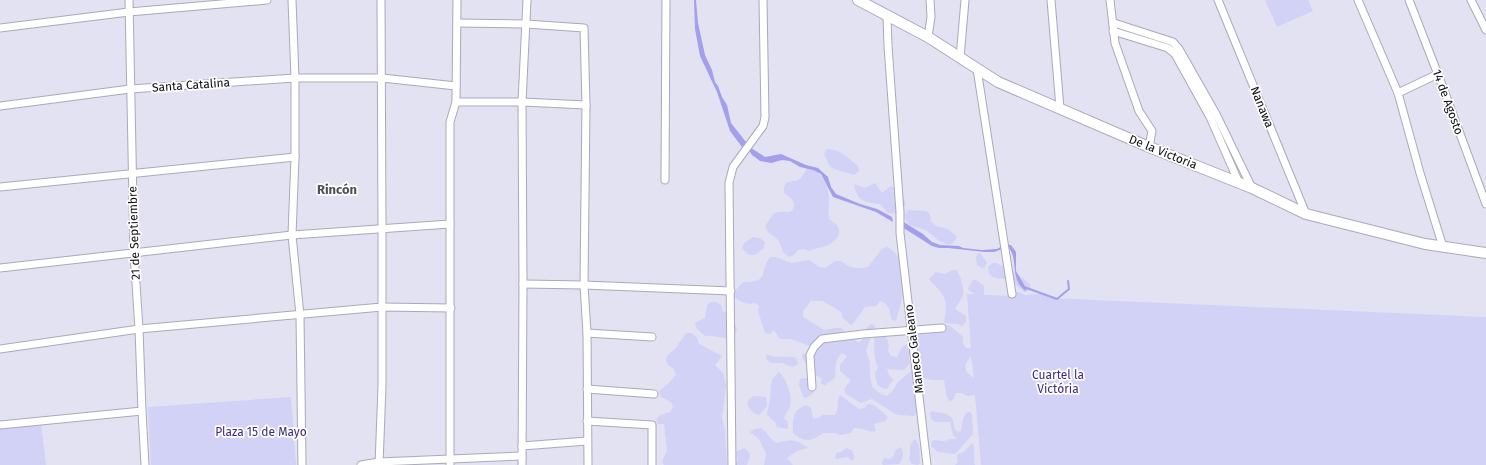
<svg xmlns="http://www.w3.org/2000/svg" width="1486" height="465" font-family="'Fira Sans',sans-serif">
<rect width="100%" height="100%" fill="#e2e2f3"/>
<g fill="#d2d1f6" fill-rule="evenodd">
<path d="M1265,0H1308L1313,11L1277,27Z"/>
<path d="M827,149C840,149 848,158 858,166L859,171L854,175C849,173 833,170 830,166C827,162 827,158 824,154Z"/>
<path d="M808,167C822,171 829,186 829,200C829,206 828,212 829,219C832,221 837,224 838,227C842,234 834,243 828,245C822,248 816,247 810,251L804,249L798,250L794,255L789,257C779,251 783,245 776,238C771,234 768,234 765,227C768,222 772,213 778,212C783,211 787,213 792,211C797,201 792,199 784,193C783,176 794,185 801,178C804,175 805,170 808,167Z"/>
<path d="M875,183L882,193L891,186L901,194L906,204L899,214L888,213L880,204C863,202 858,202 854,184L865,188Z"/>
<path d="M908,210L926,211L930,214L931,221L936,226L948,229L957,237L954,242L949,245L939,241L926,230L909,225L906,221L905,215Z"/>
<path d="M753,237L759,238L765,242L764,248L755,255H749L742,248L744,243Z"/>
<path d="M888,247C914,265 903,295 896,321L891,319C890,310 889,304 880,301L876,306L865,307L855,321L851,325L843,318L841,312L837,309L822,301H811L803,311V317L824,330L836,328H842L846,333L825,335L813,347L791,339H780L774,330L770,334L765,333L758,311L759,306L755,303C747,305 741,302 734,297L735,291L743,282C771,282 758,273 770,257H775L791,263L809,260L819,267L825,268L835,261H841C852,269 855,269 868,267L882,249Z"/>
<path d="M980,253L987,263L985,267L982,268L977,265L976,257L977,254Z"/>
<path d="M993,263H996L1002,266L1006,265L1030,284L1031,290L1025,292C1019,290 1017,283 1010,280C1002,277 988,282 988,267Z"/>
<path d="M953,270H956C960,274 965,290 963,295C962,300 957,304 955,309L966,316V322L962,326L957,324L944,323C946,310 949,300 938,289C935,285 932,283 929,279L936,272L945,274Z"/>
<path d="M973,280H976L984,286V295L1014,296L1015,293L1018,292L1026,295L1045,293L1050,298L1486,317V465H981L975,395L967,396L962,393H956L954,398L950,402L947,397L944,380H932L921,377C915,362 919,358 917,345C917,340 916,337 916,332L949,325L963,337V343L966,348H971L967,294H974L969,290L968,288ZM971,356L974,377H973C962,370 964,364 971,356Z"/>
<path d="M710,302H716L721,305L723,311L733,318L737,331C727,344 717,334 705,336L696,328L695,323L705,318L707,306Z"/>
<path d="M871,324L874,325L875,328L872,333L866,351L870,363V375L872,387L881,394L887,396L892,392L898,382L911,371C922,377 917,387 915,397L919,401V412L914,416L897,415L872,399L861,403L846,394L844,389L851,380L840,371V365L847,356L842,353C834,359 836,369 835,378L825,385L820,383L822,381L821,378C812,374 806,366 802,356L803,354H806L814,349L819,342L840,341L851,338H854L857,342H860L864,338L865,335L863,332Z"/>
<path d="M686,333H692L697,338L699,344L722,356L715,365L723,373L726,385L722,418L725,431L727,465H664L662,461L667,451L664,424H658L656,419L660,415L670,412L673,407L671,402L661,397L659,391L668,384L676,375L674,369L669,366L666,361L667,356L676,348Z"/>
<path d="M875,334H884C888,340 890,344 888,351L891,356L897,357L902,347L907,344L912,347L913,353L909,357L910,363L904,370L887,369L889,375L893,380L887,389C877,388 876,382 875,373L878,368C873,356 874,347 875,334Z"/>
<path d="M767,354C776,360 786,354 796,358L798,364L793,367L782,363H770L766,359Z"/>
<path d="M779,372C786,378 793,396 790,406C789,410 785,414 784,418L788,422V429L777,427L775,422L767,415C767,409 770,404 770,398C772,386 768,381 779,372Z"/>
<path d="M806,378L812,381V387L814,392L810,396L804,398L799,385L800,379Z"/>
<path d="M840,395L859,409L864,408L868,404L874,405L888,417L885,421L874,424L876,431C868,433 863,427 854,428L851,433L840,435L835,433H823C810,442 806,443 793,433C793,420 791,411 806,405L811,408L813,419L818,418L823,415H835C840,408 836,402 840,395Z"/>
<path d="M754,396L766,397L767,406L759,415C753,413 750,410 747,404L749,399Z"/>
<path d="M291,397L296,465H151L148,407Z"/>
<path d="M932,411C944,414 954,412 954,428L958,432L961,431L963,419L967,412H970L972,415L973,434L955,454L938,452L931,446L932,441C937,439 938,441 943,441C947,441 952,438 957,439L953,435L950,422H935L931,419L930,413Z"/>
<path d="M41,423L46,465H0V427Z"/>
<path d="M761,428C767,432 769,438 776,443C791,439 796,439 808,448L797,451L787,458L793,465H764L766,454L759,439L750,432L755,429Z"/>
<path d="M915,439C921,445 919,454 920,463L918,465L912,464L909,459C912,451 907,444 915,439Z"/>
<path d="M972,443C976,448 973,458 975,465H955L958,462L957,457L958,454L964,452Z"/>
<path d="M901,447C904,454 904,458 899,464L883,465L882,463L884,458L890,459L894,455L896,450Z"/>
<path d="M744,448L749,452L750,455L747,465H734L738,460L736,452Z"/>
<path d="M846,448L852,450L854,456L853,461L847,457L835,459L836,453L841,452Z"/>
</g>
<g fill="#a49fea">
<path d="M694,0H696L698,23L705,55L712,70L715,82L718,86L722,97L727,105L731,123L746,142L742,147L730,131L717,92L700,56L695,29Z"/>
<path d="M751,148L765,157L781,154L806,165L818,168L828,177L831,187L836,194L860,204L877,209L892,217L893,222L876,212L833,197L821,174L813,170L800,167L790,161L782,160L771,163L760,161L752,155L749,150Z"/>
<path d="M902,221L923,234L932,242L940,245L959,246L963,248L982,250L997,249L1004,245H1011L1016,252V271L1026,288V291C1009,280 1019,258 1008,247L994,252H985L948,248H939L932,246L902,227Z"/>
</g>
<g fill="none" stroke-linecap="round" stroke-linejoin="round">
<path stroke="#a49fea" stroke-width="2" d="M1024,287L1057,299L1069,289L1068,281"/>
<g stroke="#aaa9b9" stroke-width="9">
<g id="minor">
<path d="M129,0L134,253L139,329L142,411L145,465"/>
<path d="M292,0L295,78V157L292,235L300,315L302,465"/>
<path d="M1051,0L1060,108"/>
<path d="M1110,0L1115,43L1139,111L1152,131L1149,147"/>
<path d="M1218,0L1306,214"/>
<path d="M1358,0L1398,93L1420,173L1443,247"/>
<path d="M1409,0L1439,77L1486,204"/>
<path d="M1471,0L1486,30"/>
<path d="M887,16L888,46L900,212V233L927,465"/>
<path d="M458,23L526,24L584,28L586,105L584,285L587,333L588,465"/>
<path d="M1114,23L1173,42L1179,49L1216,114L1252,188"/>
<path d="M0,28L129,12L267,0"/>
<path d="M1113,31L1168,48L1175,54L1210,117L1239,183"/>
<path d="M928,37L931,17L930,0"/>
<path d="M960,58L965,0"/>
<path d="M977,69L1012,294"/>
<path d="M1398,93L1438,74"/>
<path d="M456,102H522L586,105"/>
<path d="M0,106L130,89L295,78H382L456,86"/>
<path d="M665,180L666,0"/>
<path d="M0,187L295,157"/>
<path d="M0,268L292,235L450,224"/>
<path d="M523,284L584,285L731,291"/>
<path d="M587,333L652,337"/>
<path d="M0,349L139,329L382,307L451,308"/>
<path d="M812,387L810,355L814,347L822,339L863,334L942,328"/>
<path d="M587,389L654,394"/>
<path d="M587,421L652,425V465"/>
<path d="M0,425L142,411"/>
<path d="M522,446L587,441"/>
<path d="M361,465L379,462L522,456"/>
<path d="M379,465L382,386V228L381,0"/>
<path d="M450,465V122L456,102L457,0"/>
<path d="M522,465L523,284L522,102L527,0"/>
<path d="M732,465L729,183L733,167L763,126L765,117L763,0"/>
</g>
</g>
<g stroke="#aaa9b9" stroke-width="12">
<path id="secondary" d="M858,0L928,37L998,82L1149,147L1252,188L1306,214L1425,244L1486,253"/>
</g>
<use href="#minor" stroke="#fff" stroke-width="7"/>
<use href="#secondary" stroke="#fff" stroke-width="10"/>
</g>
<g text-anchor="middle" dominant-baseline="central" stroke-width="3.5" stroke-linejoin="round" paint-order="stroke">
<g font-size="12" fill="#0c0c12" stroke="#fff">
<text transform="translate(191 85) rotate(-4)">Santa Catalina</text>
<text transform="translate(1448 102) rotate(70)">14 de Agosto</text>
<text transform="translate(1262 107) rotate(68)">Nanawa</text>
<text transform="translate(1163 152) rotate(22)">De la Victoria</text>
<text transform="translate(134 233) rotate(-92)">21 de Septiembre</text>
<text transform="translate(914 349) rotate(-97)">Maneco Galeano</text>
</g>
<g font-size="12" fill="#3d2b82" stroke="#fff">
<text x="1058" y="375">Cuartel la<tspan x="1058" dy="14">Victória</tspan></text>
<text x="261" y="432">Plaza 15 de Mayo</text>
</g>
<g font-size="13" font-weight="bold" fill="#4f4e5c" stroke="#fff">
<text x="337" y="189">Rincón</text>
</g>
</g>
</svg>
